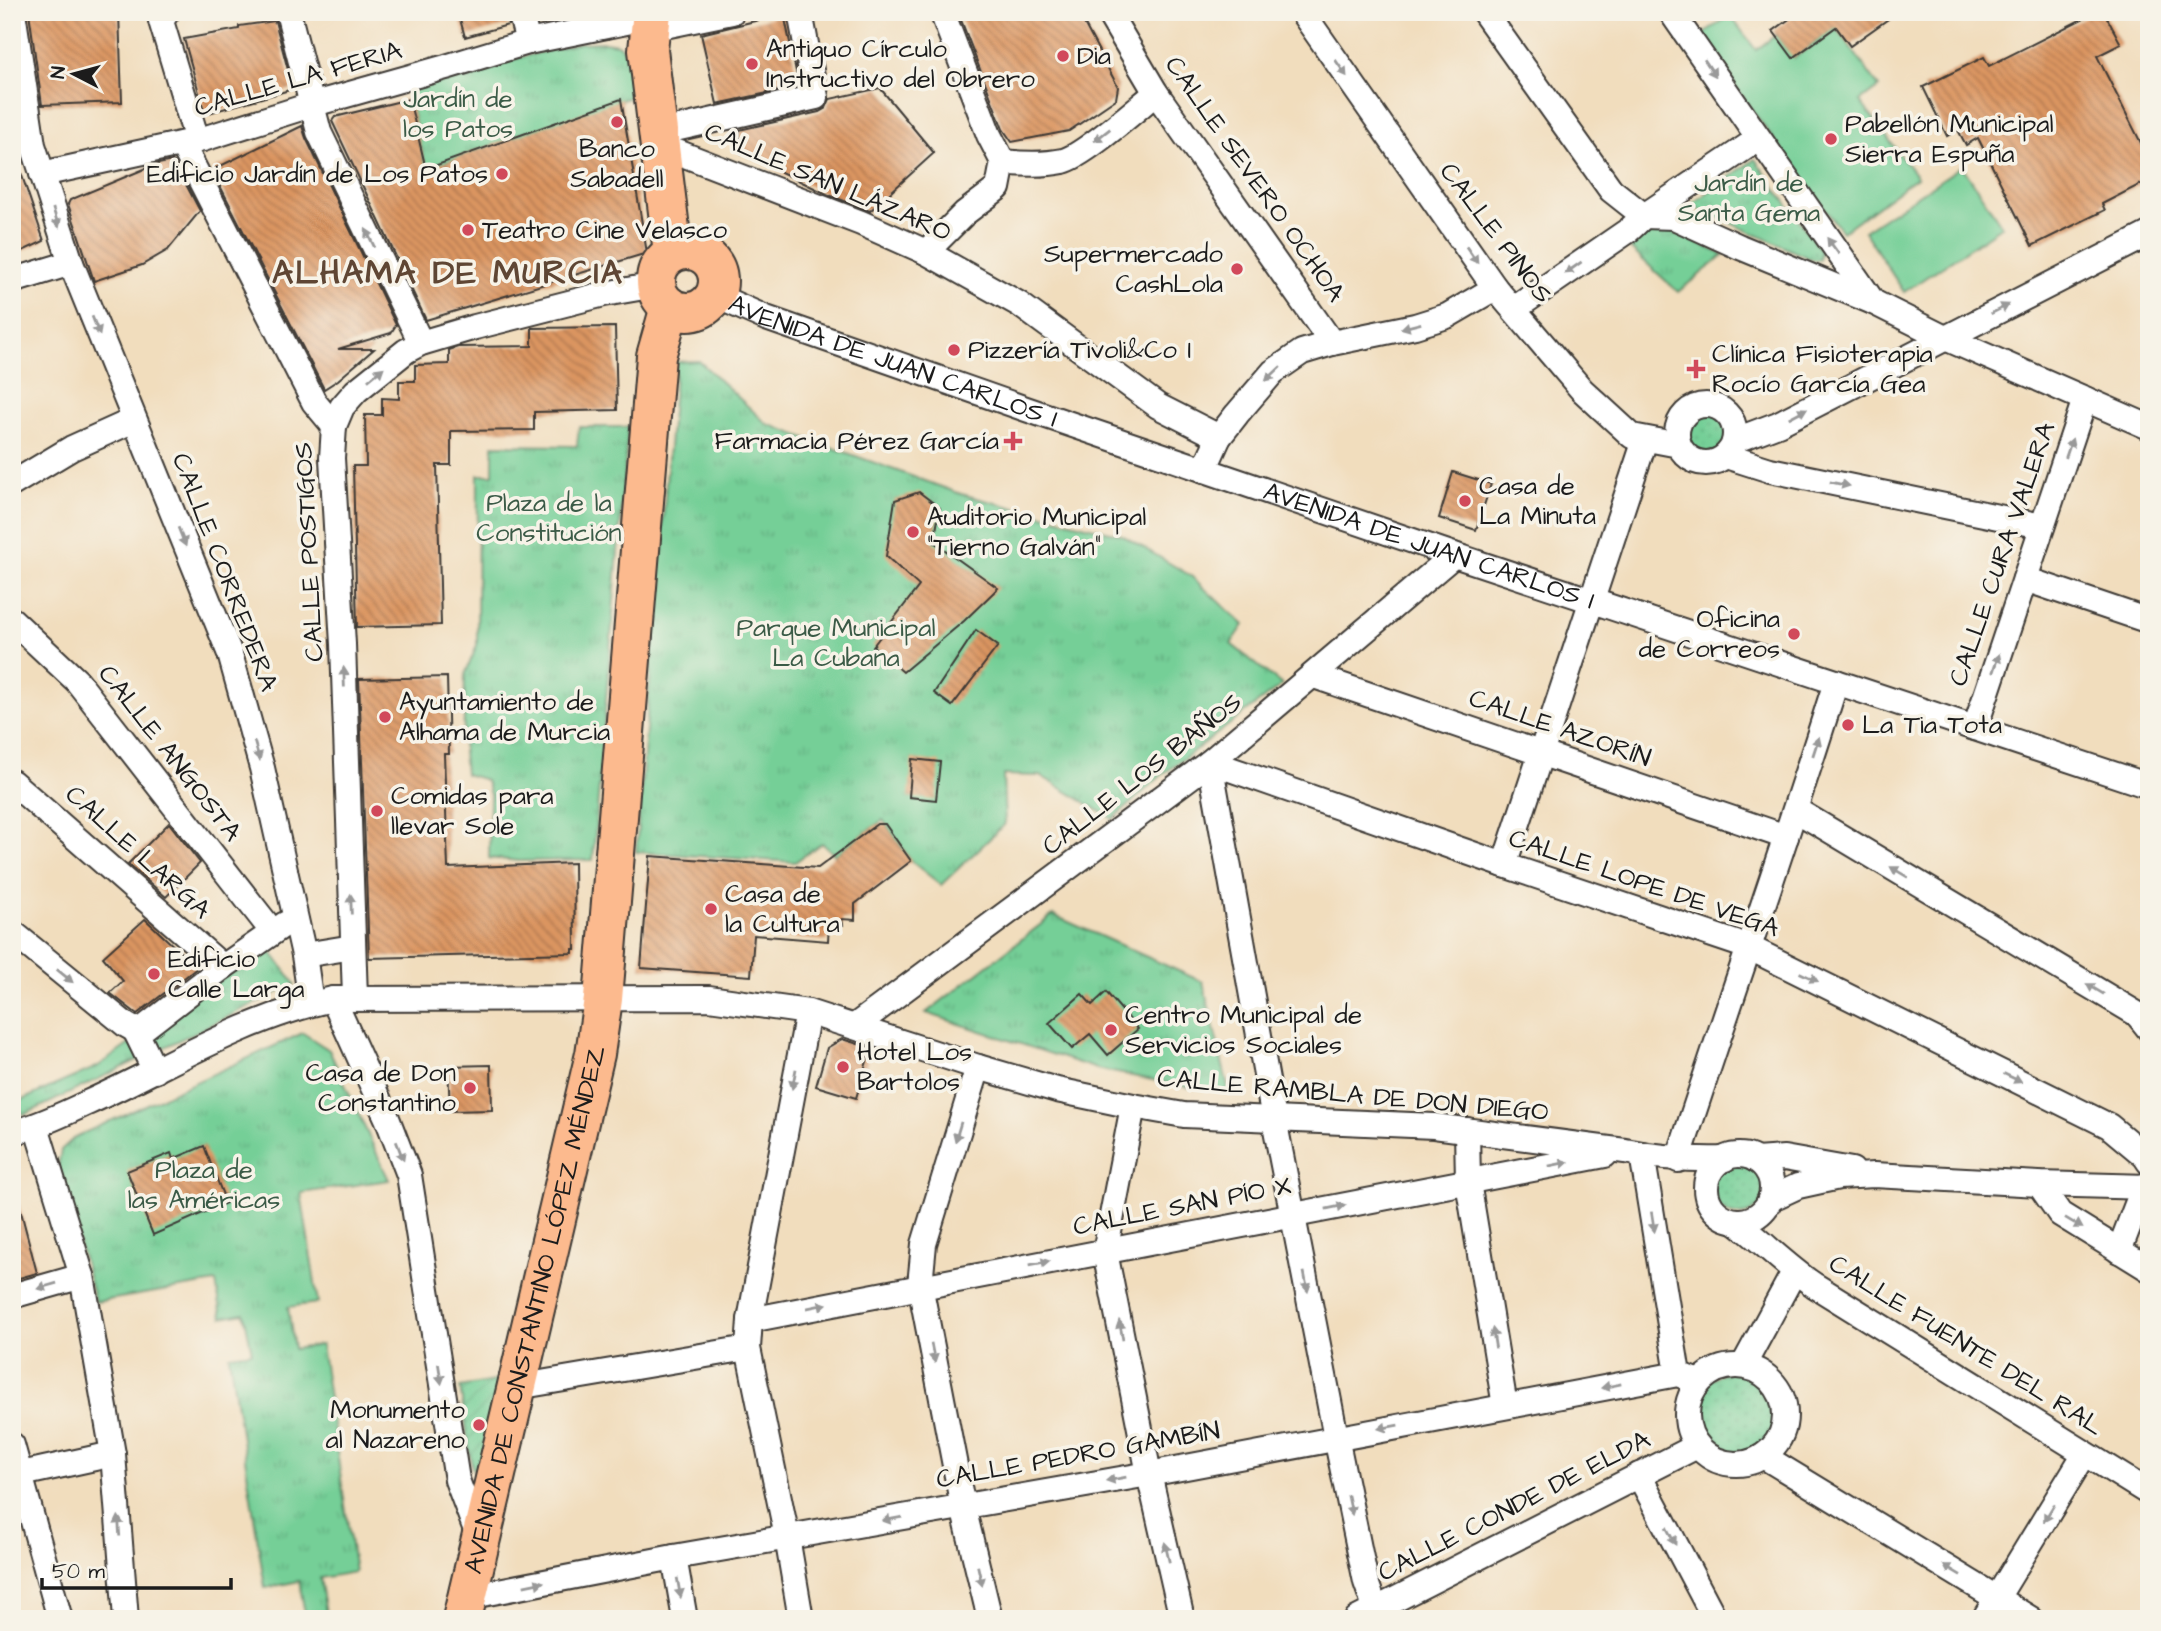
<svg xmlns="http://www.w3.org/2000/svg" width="2161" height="1631" font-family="'Architects Daughter',sans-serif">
<defs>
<pattern id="grass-dots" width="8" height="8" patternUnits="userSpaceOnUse" patternTransform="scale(1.75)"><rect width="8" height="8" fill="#75cf97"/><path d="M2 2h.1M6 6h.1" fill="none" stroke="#65b182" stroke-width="1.8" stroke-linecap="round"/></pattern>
<pattern id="park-tufts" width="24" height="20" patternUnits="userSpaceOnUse" patternTransform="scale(1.75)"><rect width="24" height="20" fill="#75cf97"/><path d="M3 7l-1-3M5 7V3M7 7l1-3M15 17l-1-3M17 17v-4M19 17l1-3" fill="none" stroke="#65b182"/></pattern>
<pattern id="garden-furrows" width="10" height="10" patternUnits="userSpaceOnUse" patternTransform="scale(1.75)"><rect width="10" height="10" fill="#75cf97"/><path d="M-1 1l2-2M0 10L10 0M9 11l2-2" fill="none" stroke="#65b182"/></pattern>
<pattern id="building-back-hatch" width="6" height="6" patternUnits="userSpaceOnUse" patternTransform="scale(1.75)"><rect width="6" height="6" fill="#db9561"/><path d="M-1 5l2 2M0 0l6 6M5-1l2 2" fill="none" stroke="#b1794f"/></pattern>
</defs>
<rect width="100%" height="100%" fill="#f7f3e8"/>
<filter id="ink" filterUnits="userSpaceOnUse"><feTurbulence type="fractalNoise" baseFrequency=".0143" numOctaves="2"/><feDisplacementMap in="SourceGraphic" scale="14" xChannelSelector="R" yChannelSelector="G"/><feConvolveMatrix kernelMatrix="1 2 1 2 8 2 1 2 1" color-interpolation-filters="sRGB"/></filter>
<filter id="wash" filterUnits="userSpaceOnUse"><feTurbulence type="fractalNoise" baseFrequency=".00686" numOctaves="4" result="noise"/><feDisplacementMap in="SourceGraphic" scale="28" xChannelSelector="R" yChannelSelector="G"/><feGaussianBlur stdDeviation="1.57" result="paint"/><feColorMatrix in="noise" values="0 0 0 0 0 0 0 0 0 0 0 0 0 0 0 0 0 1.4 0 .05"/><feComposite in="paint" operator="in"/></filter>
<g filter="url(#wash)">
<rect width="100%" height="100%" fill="#f1ddbd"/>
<g fill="url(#grass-dots)" stroke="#48765a" stroke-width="2">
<circle cx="1706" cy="434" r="25"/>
<circle cx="1739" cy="1188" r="27"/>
<circle cx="1735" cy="1414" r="42"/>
</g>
<g fill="url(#park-tufts)" stroke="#48765a" stroke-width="2">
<path d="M605,42L617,44L625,50L633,96L426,169L406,85L580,43Z"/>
<path d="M1755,159L1821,251L1819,260H1813L1690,205Z"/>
<path d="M1666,229L1724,255L1678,292L1630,248L1647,234Z"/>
<path d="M699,361L767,424L961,494L1122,535L1191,576L1244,625L1231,644L1282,685L1162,775L1113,819L1041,776L1003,775L1005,824L941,885L911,861L883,820L835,855L822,843L795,862L636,852L676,362Z"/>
<path d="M579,427H628L593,860L519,861L489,858L490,795L486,780L465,774L463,753L465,675L477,645L478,475H493V445L577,446Z"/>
<path d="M1053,915L1203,982L1229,1091L1188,1087L1097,1069L926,1013Z"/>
<path d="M267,946L295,984L24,1115L15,1103L97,1067Z"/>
<path d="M303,1033L329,1050L389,1180L301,1193L318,1303L288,1307L294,1349L321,1345L355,1572L320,1578L327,1619H306L299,1581L265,1588L229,1355L252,1352L244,1313L222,1317L216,1282L95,1302L58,1167L61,1150L75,1137Z"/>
</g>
<path fill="url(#garden-furrows)" stroke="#48765a" stroke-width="2" d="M505,1379L481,1472L477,1473L472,1468L460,1387Z"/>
<g fill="#75cf97" stroke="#48765a" stroke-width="2">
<path d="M1730,15L1756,50L1776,35L1794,58L1836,27L1879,87L1860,101L1917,177L1842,232L1699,38Z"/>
<path d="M1962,166L2002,226L1904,292L1864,231Z"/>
</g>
<g id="blocks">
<g fill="url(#building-back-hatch)">
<path d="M29,12H119L122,102L42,105Z"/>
<path d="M458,12H506L508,25L465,37Z"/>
<path d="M958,12H1078L1118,87L1116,99L1069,131L1012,142L1003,129Z"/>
<path d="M1799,12H1898L1850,46L1836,27L1793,58L1773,31Z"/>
<path d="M2096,12H2104L2121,44L2097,56L2142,145L2149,142V180L2102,204L2105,210L2032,246L1978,138L1966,145L1958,130L1947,136L1923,87L1984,57L1989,66Z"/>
<path d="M784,14L799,86L717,104L701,34Z"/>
<path d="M275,21L293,89L205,114L184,39L239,29V26Z"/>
<path d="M880,88L934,153L870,211L829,195L741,153L739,130L819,112L826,108L830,99Z"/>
<path d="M409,99L426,169L621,99L647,253L426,320L332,121L335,117Z"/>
<path d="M302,126L306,138L396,325L391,333L338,349H374L338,380L324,389L212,170Z"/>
<path d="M12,158H16L44,241L12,256Z"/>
<path d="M172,161L174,162L200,211L168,250L142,265L94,281L68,204L70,200L154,165Z"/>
<path d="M615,327L617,410L534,412V430L451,431V465H437L441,625L357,627L353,466H366L365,415H382V398L399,399V381H415V365L449,364V350L458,347L532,346V328Z"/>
<path d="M1453,472L1491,484L1476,530L1439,518Z"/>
<path d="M919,492L940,508L934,542L998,588L964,621L903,672L873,646L919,586L886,556L895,500Z"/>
<path d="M976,630L998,646L952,706L934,693Z"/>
<path d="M447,677L449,754H444L448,868L574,863L575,949H573V953L369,958L359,679Z"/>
<path d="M912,759L940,762L936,800L909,797Z"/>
<path d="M169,823L200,863L166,897L128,864Z"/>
<path d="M877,824H885L911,861L855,904V920L842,919L843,925H829L828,941L754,935L751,976L641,968L650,856L818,868Z"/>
<path d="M145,919L197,968L137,1014L110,993L123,981L103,957Z"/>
<path d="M1106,992L1138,1029L1108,1055L1090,1034L1072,1049L1049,1023L1082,994L1092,1005Z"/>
<path d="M842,1039L871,1048L856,1098L816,1086L827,1048Z"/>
<path d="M491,1065L492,1110L450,1111L448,1066Z"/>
<path d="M204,1146L226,1203L153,1235L127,1171L171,1153L173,1159Z"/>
<path d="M19,1204L37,1273L12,1280V1205Z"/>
</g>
</g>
</g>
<g filter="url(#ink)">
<use href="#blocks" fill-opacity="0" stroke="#3c3934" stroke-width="2"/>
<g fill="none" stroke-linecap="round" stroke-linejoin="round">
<g stroke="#3c3934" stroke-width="28">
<g id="street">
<path d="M13,12L33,145L71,263L230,654L262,768L304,955L311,1003"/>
<path d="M167,12L161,21L197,140"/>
<path d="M288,12L319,132L421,343"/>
<path d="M520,12L528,42"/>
<path d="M942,12L989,135L1003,162"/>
<path d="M1108,12L1156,93L1332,343"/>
<path d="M1302,12L1495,288L1582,390L1632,436L1679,445"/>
<path d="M1484,12L1611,190L1644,216L1674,217L1740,247L1873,302L1943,337L2149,427"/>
<path d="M1671,12L1873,302"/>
<path d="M650,29L732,12"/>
<path d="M657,133L816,97L800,12"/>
<path d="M182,144L314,402L334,426"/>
<path d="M659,145L861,223L926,252L1019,304L1158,406L1219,437"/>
<path d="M1003,162C1021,164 1044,165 1063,161C1084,156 1136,109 1156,93"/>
<path d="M42,174L203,139L314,104L446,67L528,42L651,17"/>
<path d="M926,252L965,213L998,188L1003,162"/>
<path d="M12,281L71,263"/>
<path id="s1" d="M714,295L766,318L1026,409L1454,555L2149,786"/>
<path d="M1514,309L1629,230L1644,216L1758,139"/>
<circle cx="1706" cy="434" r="29"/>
<path d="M1736,440L1778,424L2149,234"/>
<path d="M1726,456L1770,470L2042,526"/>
<path d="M1204,470L1219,437L1237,414L1273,372L1302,352L1332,343L1415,326L1447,316L1495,288"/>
<path d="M12,484L72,448L134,420"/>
<path d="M2025,579L2149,621"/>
<path d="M12,620L77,681L272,931"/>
<path d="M1314,676L1786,837"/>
<path d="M1975,728L2085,399"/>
<path d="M12,782L223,967"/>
<path d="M1796,810L2137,1014L2149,1029"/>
<path d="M1504,865L1645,440"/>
<path d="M12,932L126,1025L135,1030"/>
<path d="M304,955L353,947"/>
<path d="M355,997L343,644L332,458L334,426L342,407L356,391L406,351L421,343L475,327L604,294L656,285"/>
<path d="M333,999L387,1118L409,1175L457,1480L479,1538"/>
<path d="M855,1026L1210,762L1454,555"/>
<path d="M135,1030L144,1028L223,967L285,924"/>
<path d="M135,1030L155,1071"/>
<path d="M978,1067L924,1244L920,1285L963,1507L990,1619"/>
<path d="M1133,1106L1105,1252L1149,1474L1182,1619"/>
<path d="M36,1126L82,1276L113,1454L126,1619"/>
<path d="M1467,1130L1468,1182L1505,1406"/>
<path d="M12,1133C38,1126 62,1115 87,1103C167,1067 246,1017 333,999L709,998L808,1012L978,1067L1057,1090L1133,1106L1184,1115L1434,1126L1625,1151C1659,1158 1690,1160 1725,1159"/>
<path d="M1642,1154L1678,1374"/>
<circle cx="1739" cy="1188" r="33"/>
<path d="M1678,1160C1730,1000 1786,842 1836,682"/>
<path d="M1756,1160L1784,1158L1852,1170"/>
<path d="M2039,1184L2060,1214L2149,1269"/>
<path d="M1770,1199L1798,1186L1839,1177L1874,1175L2039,1184L2149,1187"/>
<path d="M1735,1221C1762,1241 1786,1266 1814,1285L2149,1493"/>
<path d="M2119,1251L2144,1186"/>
<path d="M12,1296L82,1276"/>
<path d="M750,1320L1605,1155"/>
<circle cx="1736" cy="1415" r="49"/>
<path d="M1743,1366L1794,1272"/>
<path d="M517,1387L748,1348"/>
<path d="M12,1445L60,1619"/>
<path d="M1763,1456L2031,1619"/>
<path d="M1639,1475L1715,1619"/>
<path d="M12,1476L113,1454"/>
<path d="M674,1557L685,1619"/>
<path d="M467,1597L674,1557L1149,1474L1678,1374L1698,1382"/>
<path d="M801,1619L787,1537L748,1348L750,1320L808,1012"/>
<path d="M1357,1619L1697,1446"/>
<path d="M1379,1619L1366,1582L1336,1437L1274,1119L1210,762L1504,865L1748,947L2109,1126L2145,1156L2149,1162"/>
<path d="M1984,1619L2084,1455"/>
</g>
</g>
<g stroke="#3c3934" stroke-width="42">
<g id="primary">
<path d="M652,12L648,50L673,253"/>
<circle cx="687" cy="281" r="31"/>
<path id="s2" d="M462,1619L595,1054L603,999L656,356L670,307"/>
</g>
</g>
<use href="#street" stroke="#fff" stroke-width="24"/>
<use href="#primary" stroke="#fcba8e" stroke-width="38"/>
</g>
<defs><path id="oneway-solid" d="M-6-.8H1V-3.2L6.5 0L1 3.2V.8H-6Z" transform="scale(1.75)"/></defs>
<g fill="#999">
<use href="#oneway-solid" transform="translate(1341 68) rotate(55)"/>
<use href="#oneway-solid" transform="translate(1710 68) rotate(56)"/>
<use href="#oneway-solid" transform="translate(1102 135) rotate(142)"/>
<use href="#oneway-solid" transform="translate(56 218) rotate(72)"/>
<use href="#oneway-solid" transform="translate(370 238) rotate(-116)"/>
<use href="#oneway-solid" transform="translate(1833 246) rotate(-126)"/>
<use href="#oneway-solid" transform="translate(1472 255) rotate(55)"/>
<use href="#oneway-solid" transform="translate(1573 268) rotate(145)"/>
<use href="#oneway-solid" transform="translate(2000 309) rotate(-27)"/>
<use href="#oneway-solid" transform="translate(96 326) rotate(68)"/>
<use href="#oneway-solid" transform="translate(1411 326) rotate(166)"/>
<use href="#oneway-solid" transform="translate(376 374) rotate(-40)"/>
<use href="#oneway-solid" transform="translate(1273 374) rotate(137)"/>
<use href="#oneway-solid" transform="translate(1798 413) rotate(-28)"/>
<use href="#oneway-solid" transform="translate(2069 448) rotate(-71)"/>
<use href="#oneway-solid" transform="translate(1840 484) rotate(12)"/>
<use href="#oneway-solid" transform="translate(182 537) rotate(68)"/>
<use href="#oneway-solid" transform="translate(1996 663) rotate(-71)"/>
<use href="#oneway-solid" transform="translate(344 677) rotate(-92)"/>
<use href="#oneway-solid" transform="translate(1816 746) rotate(-72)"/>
<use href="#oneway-solid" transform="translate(257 751) rotate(74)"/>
<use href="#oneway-solid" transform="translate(1899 872) rotate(-149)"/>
<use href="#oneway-solid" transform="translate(351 904) rotate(-92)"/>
<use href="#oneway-solid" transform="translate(65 976) rotate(39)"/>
<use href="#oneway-solid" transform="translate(1809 977) rotate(26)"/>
<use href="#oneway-solid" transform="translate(2095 989) rotate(-149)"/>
<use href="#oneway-solid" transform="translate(2013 1078) rotate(26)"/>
<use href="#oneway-solid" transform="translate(794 1079) rotate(101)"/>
<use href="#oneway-solid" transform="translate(958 1132) rotate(107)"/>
<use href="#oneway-solid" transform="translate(400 1151) rotate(69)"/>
<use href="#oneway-solid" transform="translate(1559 1164) rotate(-11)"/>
<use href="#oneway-solid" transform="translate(1336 1207) rotate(-11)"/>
<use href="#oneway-solid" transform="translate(1653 1222) rotate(81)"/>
<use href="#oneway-solid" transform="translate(2074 1223) rotate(31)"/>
<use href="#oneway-solid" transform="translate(1040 1263) rotate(-10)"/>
<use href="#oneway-solid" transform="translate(1306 1282) rotate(79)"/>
<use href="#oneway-solid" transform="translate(47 1286) rotate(164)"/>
<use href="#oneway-solid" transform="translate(817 1306) rotate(-11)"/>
<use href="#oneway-solid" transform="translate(1121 1330) rotate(-101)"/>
<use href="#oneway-solid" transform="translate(1494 1338) rotate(-99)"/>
<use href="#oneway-solid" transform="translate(933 1353) rotate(79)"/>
<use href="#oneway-solid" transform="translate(440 1374) rotate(81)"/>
<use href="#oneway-solid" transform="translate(1611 1386) rotate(169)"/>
<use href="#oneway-solid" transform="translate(1388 1427) rotate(170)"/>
<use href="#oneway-solid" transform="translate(1116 1479) rotate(170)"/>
<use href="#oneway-solid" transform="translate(1350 1505) rotate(78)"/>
<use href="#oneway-solid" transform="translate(2049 1513) rotate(121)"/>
<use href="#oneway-solid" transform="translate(892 1519) rotate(170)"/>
<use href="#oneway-solid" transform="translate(119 1526) rotate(-94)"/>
<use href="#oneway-solid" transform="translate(1671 1536) rotate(62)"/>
<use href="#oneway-solid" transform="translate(1167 1552) rotate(-103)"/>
<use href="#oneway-solid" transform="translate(1952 1570) rotate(-149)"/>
<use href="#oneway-solid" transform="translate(980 1576) rotate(77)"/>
<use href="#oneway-solid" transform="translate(534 1584) rotate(-11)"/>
<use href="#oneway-solid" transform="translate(679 1588) rotate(80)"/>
</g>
</g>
<g fill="#d1495b" stroke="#f7f3e8" stroke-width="2.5">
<circle cx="1063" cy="56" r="7"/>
<circle cx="752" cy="64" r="7"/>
<circle cx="617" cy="122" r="7"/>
<circle cx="1831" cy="139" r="7"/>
<circle cx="502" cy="174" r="7"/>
<circle cx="468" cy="230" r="7"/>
<circle cx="1237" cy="269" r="7"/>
<circle cx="954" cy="350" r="7"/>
<path d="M1692.5 358.5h7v7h7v7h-7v7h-7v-7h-7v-7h7z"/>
<path d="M1009.5 430.5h7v7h7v7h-7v7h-7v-7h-7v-7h7z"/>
<circle cx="1465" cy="501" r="7"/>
<circle cx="913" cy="532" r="7"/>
<circle cx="1794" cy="634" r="7"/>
<circle cx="385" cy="717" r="7"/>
<circle cx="1848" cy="725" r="7"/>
<circle cx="377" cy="811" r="7"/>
<circle cx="711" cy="909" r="7"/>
<circle cx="154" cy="974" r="7"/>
<circle cx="1111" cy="1030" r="7"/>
<circle cx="843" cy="1067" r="7"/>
<circle cx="470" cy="1088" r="7"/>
<circle cx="479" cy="1425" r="7"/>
</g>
<g text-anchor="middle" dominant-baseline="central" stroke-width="7" stroke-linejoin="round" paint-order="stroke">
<g font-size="26" fill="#1c1c1c" stroke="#f7f3e8" text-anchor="start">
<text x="766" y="49">Antiguo Círculo<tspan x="766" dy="30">Instructivo del Obrero</tspan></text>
<text x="1077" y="56">Dia</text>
<text x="1845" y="124">Pabellón Municipal<tspan x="1845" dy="30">Sierra Espuña</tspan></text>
<text x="617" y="149" text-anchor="middle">Banco<tspan x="617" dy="30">Sabadell</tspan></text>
<text x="488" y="174" text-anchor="end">Edificio Jardín de Los Patos</text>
<text x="482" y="230">Teatro Cine Velasco</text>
<text x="1223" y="254" text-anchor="end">Supermercado<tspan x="1223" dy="30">CashLola</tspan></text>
<text x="968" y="350">Pizzería Tivoli&amp;Co I</text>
<text x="1712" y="354">Clínica Fisioterapia<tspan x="1712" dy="30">Rocío García Gea</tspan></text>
<text x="999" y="441" text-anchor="end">Farmacia Pérez García</text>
<text x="1479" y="486">Casa de<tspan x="1479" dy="30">La Minuta</tspan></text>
<text x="927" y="517">Auditorio Municipal<tspan x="927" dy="30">"Tierno Galván"</tspan></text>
<text x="1780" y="619" text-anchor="end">Oficina<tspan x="1780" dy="30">de Correos</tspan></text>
<text x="399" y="702">Ayuntamiento de<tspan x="399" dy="30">Alhama de Murcia</tspan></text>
<text x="1862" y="725">La Tia Tota</text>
<text x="391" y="796">Comidas para<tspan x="391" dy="30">llevar Sole</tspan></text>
<text x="725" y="894">Casa de<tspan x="725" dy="30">la Cultura</tspan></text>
<text x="168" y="959">Edificio<tspan x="168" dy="30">Calle Larga</tspan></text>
<text x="1125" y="1015">Centro Municipal de<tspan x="1125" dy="30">Servicios Sociales</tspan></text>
<text x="857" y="1052">Hotel Los<tspan x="857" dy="30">Bartolos</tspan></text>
<text x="456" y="1073" text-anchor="end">Casa de Don<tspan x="456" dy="30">Constantino</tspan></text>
<text x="465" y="1410" text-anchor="end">Monumento<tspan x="465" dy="30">al Nazareno</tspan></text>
</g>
<g font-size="26" fill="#1c1c1c" stroke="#f7f3e8">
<text transform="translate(298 79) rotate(-16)">CALLE LA FERIA</text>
<text transform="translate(1255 179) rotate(55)">CALLE SEVERO OCHOA</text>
<text transform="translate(828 182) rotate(23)">CALLE SAN LÁZARO</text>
<text transform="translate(1496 233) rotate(53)">CALLE PINOS</text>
<text stroke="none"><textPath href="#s1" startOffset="191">AVENIDA DE JUAN CARLOS I</textPath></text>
<text stroke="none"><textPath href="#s1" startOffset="758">AVENIDA DE JUAN CARLOS I</textPath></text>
<text transform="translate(309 552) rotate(-93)">CALLE POSTIGOS</text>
<text transform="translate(2002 554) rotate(-71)">CALLE CURA VALERA</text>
<text transform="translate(225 572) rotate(69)">CALLE CORREDERA</text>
<text transform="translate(1560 728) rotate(19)">CALLE AZORÍN</text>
<text transform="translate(170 753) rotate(52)">CALLE ANGOSTA</text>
<text transform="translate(1142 774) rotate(-38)">CALLE LOS BAÑOS</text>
<text transform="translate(138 852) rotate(42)">CALLE LARGA</text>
<text transform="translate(1644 883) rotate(19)">CALLE LOPE DE VEGA</text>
<text transform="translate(1353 1095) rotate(5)">CALLE RAMBLA DE DON DIEGO</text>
<text transform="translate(1182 1206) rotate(-11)">CALLE SAN PÍO X</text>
<text stroke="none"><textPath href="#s2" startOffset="318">AVENIDA DE CONSTANTINO LÓPEZ MÉNDEZ</textPath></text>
<text transform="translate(1966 1345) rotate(32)">CALLE FUENTE DEL RAL</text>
<text transform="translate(1078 1455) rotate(-10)">CALLE PEDRO GAMBÍN</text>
<text transform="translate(1514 1506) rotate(-27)">CALLE CONDE DE ELDA</text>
</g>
<g font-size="26" fill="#3b5b47" stroke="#f7f3e8">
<text x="458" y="99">Jardín de<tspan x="458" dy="30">los Patos</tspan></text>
<text x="1749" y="183">Jardín de<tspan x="1749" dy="30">Santa Gema</tspan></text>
<text x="549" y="503">Plaza de la<tspan x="549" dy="30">Constitución</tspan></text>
<text x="836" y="628">Parque Municipal<tspan x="836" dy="30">La Cubana</tspan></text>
<text x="204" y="1170">Plaza de<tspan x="204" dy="30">las Américas</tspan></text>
</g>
<g font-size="33" font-weight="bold" letter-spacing="2" fill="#5f4634" stroke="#f7f3e8">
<text x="448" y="273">ALHAMA DE MURCIA</text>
</g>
</g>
<rect width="2161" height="1631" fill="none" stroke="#f7f3e8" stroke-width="42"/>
<g transform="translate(74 74) rotate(276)" stroke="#f7f3e8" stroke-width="5" paint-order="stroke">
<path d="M0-5L12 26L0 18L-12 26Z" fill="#1c1c1c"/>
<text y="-10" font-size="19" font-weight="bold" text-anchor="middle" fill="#1c1c1c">N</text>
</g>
<path d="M42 1578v10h189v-10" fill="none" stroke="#1c1c1c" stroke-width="3.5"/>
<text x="52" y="1578" font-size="21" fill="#1c1c1c" stroke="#f7f3e8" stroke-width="5" paint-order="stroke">50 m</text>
</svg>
